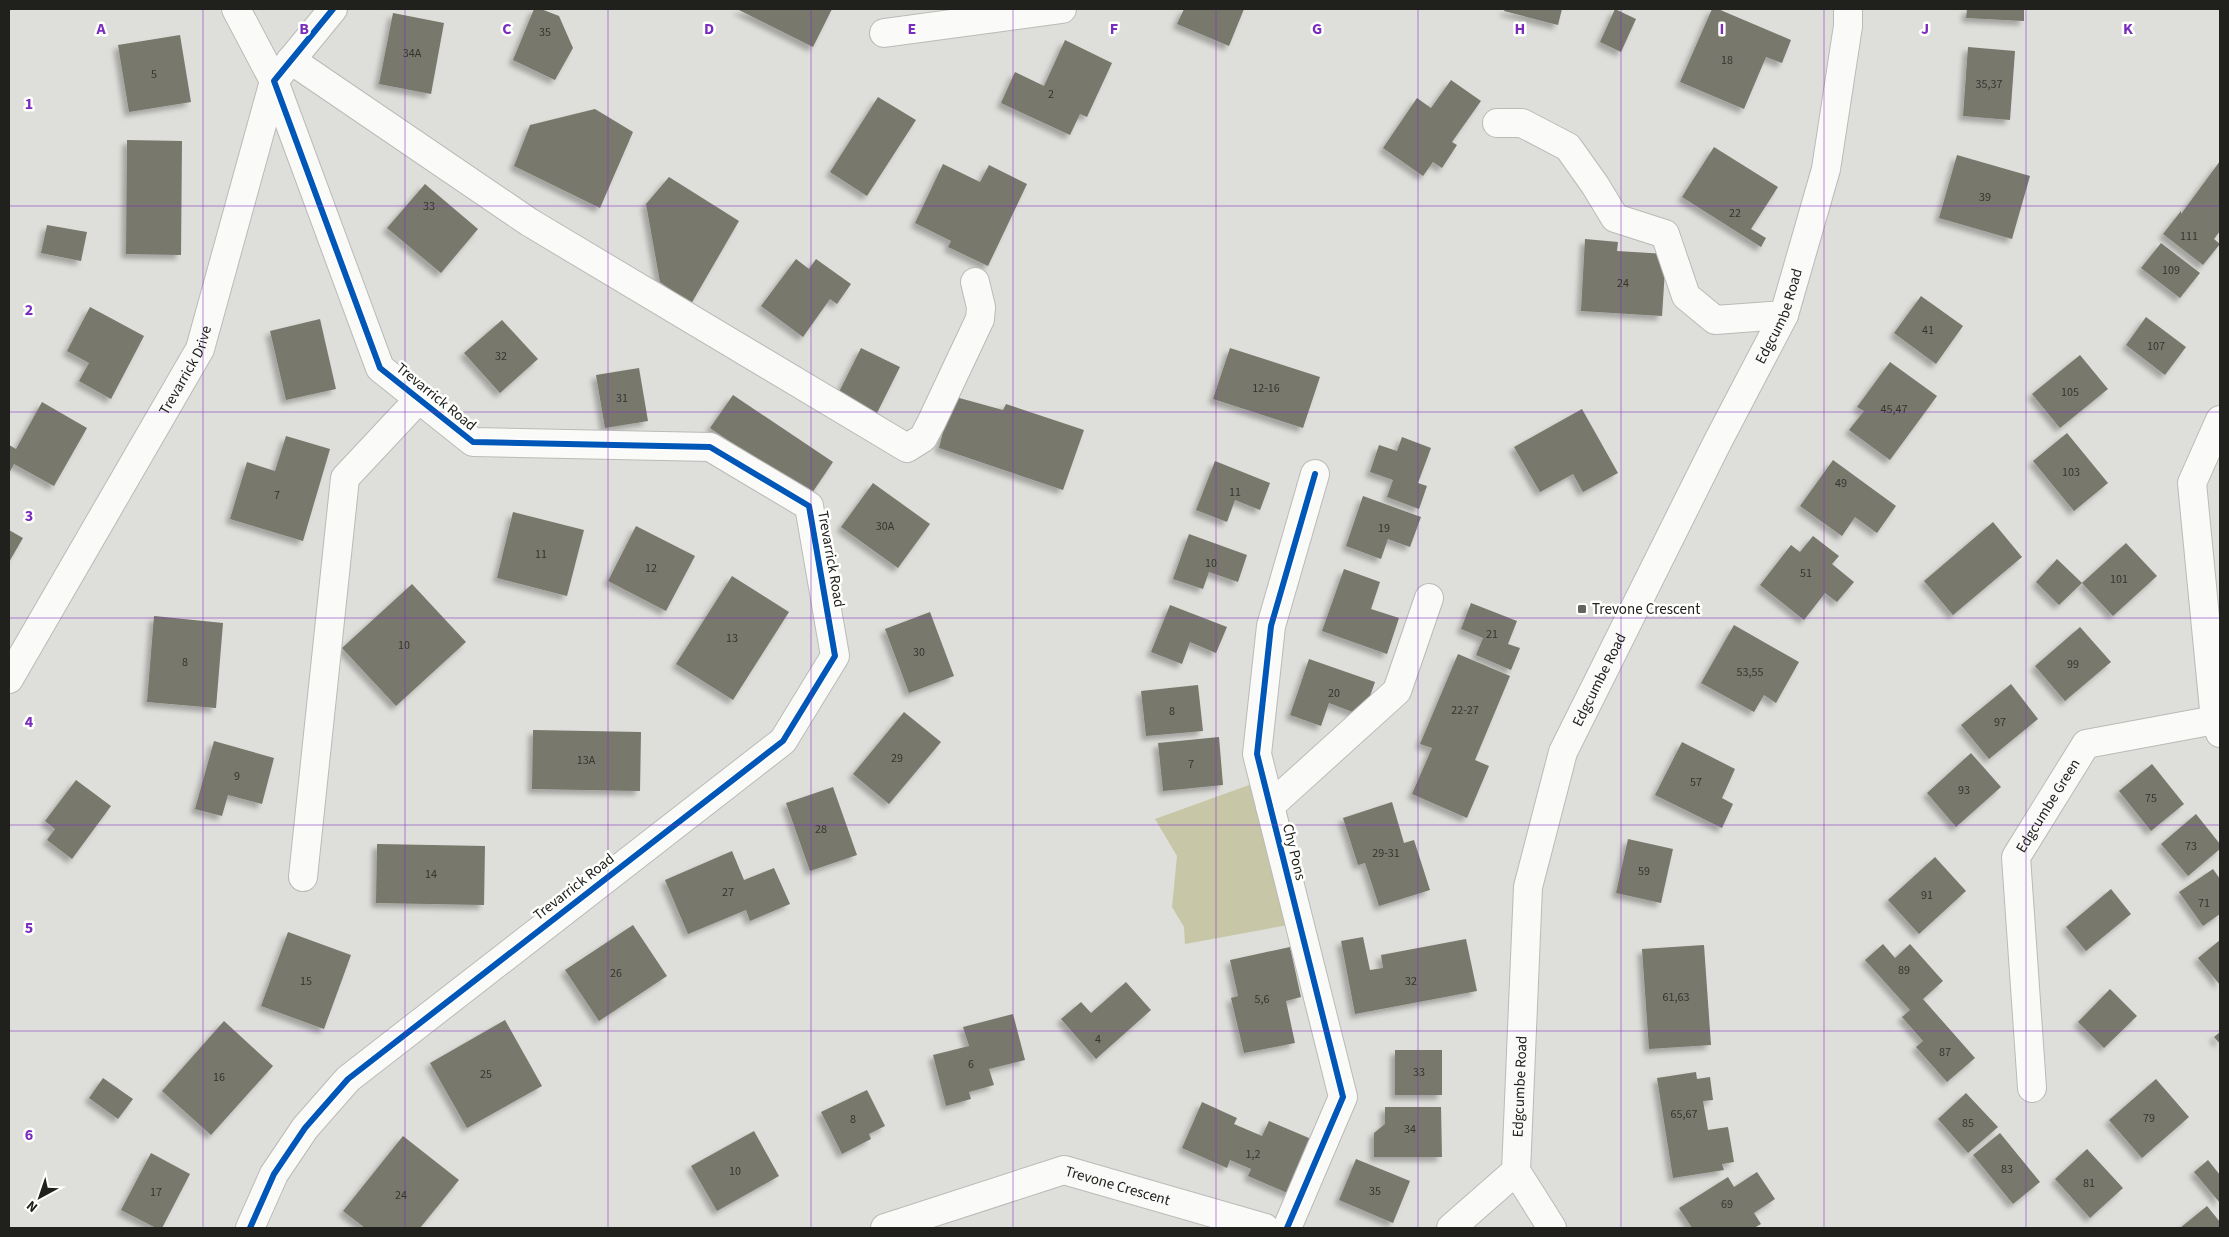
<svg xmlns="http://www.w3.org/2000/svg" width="2229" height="1237" font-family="'Source Sans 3',sans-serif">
<defs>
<filter id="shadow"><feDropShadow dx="-4.5" dy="4.5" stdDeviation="2.5" flood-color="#0004"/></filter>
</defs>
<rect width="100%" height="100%" fill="#dededa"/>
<path fill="#c7c6a6" d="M1263,780L1299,923L1185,944L1184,927L1172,907L1177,856L1155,819Z"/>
<g fill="#78786c" filter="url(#shadow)">
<path d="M534,9H541L559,16L573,48L555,80L513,60Z"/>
<path d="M737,9H832L813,47Z"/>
<path d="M1184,9H1244L1229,46L1177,24Z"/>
<path d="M1505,9H1562L1558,25L1504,11Z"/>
<path d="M1615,9L1636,19L1621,52L1600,42Z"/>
<path d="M1712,9H1718L1791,40L1782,63L1766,57L1744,109L1680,82Z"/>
<path d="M1967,9H2024V21L1966,18Z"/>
<path d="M393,13L444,23L431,94L379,84Z"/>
<path d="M180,35L191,102L129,112L118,45Z"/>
<path d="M1065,40L1112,63L1087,117L1080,114L1070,135L1001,103L1015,72L1044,86Z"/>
<path d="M1968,47L2015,51L2010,120L1963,116Z"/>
<path d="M1451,80L1481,101L1452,142L1457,145L1442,168L1433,162L1423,176L1383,148L1417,98L1431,108Z"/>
<path d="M878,97L916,120L867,196L830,172Z"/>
<path d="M595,109L633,132L600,208L514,166L530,125Z"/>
<path d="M127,140L182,141L181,255L126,254Z"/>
<path d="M1714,147L1778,187L1751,229L1766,238L1761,247L1682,197Z"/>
<path d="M1957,155L2030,176L2012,239L1939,218Z"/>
<path d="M2220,161V231L2214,239L2220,244L2203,265L2163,234L2181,211V214Z"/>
<path d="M943,164L980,182L989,165L1027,184L988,266L948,247L951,241L915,223Z"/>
<path d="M669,177L739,221L691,304L660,282L646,204Z"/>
<path d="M425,184L478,229L441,273L387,228Z"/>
<path d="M47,225L87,232L81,261L41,253Z"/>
<path d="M1585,239L1618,242L1617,251L1666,254L1662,316L1581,311Z"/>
<path d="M2161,243L2200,273L2180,298L2141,268Z"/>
<path d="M796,259L809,269L816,259L851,284L837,304L830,299L803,337L761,306Z"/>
<path d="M1921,296L1963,326L1936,364L1894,333Z"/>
<path d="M90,307L144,336L111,399L79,381L89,363L67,351Z"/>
<path d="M2146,317L2186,347L2165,375L2126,345Z"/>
<path d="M320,319L336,389L286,400L270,331Z"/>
<path d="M502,320L538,359L500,393L464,353Z"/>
<path d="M861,348L900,367L877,413L838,394Z"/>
<path d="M1230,348L1320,377L1303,428L1213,399Z"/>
<path d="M2080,355L2108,389L2060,428L2032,394Z"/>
<path d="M1890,362L1937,396L1890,460L1849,430L1864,411L1857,407Z"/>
<path d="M639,368L648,421L605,428L596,375Z"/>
<path d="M733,395L833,462L810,496L710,428Z"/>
<path d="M952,396L1003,410L1006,404L1084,430L1063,490L939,448Z"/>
<path d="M42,402L87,428L54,486L14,464L9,473V445L16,449Z"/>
<path d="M1582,409L1618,473L1583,492L1573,474L1540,492L1514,447Z"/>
<path d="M2067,433L2108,483L2074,511L2033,461Z"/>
<path d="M286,436L330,449L303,541L230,519L247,462L275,471Z"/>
<path d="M1402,437L1431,448L1418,483L1427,486L1419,509L1387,497L1393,480L1370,472L1379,445L1397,451Z"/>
<path d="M1833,460L1896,506L1877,533L1855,517L1842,536L1800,506Z"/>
<path d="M1215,461L1270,483L1260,510L1235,500L1227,522L1196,510Z"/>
<path d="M873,483L930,524L898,568L841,527Z"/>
<path d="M1363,496L1421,517L1410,547L1388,539L1381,559L1346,546Z"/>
<path d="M513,512L584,530L567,596L497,578Z"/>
<path d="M1993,522L2022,557L1953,615L1924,581Z"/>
<path d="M636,526L695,556L666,611L608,581Z"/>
<path d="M9,530L23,538L9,562Z"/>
<path d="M1189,534L1247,555L1238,582L1209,572L1203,589L1173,579Z"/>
<path d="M1813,536L1839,556L1832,564L1854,582L1837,602L1825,593L1804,620L1760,585L1791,545L1800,552Z"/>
<path d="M2126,543L2157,576L2113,616L2082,583Z"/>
<path d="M2057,559L2082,583L2059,605L2036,582Z"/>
<path d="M1344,569L1380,582L1371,609L1399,618L1387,654L1322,631Z"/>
<path d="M732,576L789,612L733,700L676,664Z"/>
<path d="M412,584L466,642L396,706L342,648Z"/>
<path d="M1471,603L1517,621L1508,644L1520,648L1511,670L1476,655L1483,638L1461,629Z"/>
<path d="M1170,605L1227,627L1216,653L1190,642L1182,664L1151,652Z"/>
<path d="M930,612L954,676L909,693L885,629Z"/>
<path d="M154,616L223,623L216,708L147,702Z"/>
<path d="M1734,625L1799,662L1776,703L1764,695L1754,712L1701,683Z"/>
<path d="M2080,627L2111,662L2065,701L2035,666Z"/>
<path d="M1458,654L1510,676L1475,760L1489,766L1467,818L1412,794L1432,748L1420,744Z"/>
<path d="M1309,659L1375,682L1363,716L1329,703L1321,726L1290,715Z"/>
<path d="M2011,684L2038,719L1989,759L1961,725Z"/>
<path d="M1198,685L1203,731L1146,736L1141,691Z"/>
<path d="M904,712L941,742L889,804L853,774Z"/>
<path d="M533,730L641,732L640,791L532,789Z"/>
<path d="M1219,737L1223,785L1163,791L1158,743Z"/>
<path d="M214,741L274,758L262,804L228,795L222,816L195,809Z"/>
<path d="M1682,742L1735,769L1722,798L1733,804L1722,828L1655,795Z"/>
<path d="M1971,753L2001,787L1956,827L1927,793Z"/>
<path d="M2152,764L2184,804L2151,831L2119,791Z"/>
<path d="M76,780L111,806L72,859L47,840L55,829L45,821Z"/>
<path d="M833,787L857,855L810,871L786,803Z"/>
<path d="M1392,802L1404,843L1414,840L1430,890L1379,906L1365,863L1358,865L1343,818Z"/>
<path d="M2196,814L2220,844V849L2188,876L2161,844Z"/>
<path d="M1628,839L1673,849L1661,903L1616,893Z"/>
<path d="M377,844L485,846L484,905L376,903Z"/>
<path d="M732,851L744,880L774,868L790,904L750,921L746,910L688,934L665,880Z"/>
<path d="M1935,857L1966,891L1919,934L1888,900Z"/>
<path d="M2213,869L2220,879V914L2203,926L2179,892Z"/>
<path d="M2111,889L2131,914L2086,951L2066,927Z"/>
<path d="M633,925L667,976L599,1021L565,970Z"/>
<path d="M288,932L351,955L324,1029L261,1006Z"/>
<path d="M1363,937L1370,970L1383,968L1381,955L1466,939L1477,991L1355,1014L1341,941Z"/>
<path d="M2220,940V985L2198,958Z"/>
<path d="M1883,944L1895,958L1910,944L1943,981L1923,999L1975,1058L1947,1082L1916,1047L1923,1041L1902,1017L1910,1010L1865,960Z"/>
<path d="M1704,945L1711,1045L1649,1049L1642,949Z"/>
<path d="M1290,947L1301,997L1286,1001L1295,1043L1244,1053L1231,998L1238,996L1230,960Z"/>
<path d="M1126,982L1151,1010L1096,1059L1061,1019L1081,1002L1091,1013Z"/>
<path d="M2110,989L2137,1016L2104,1048L2078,1022Z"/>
<path d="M1013,1014L1025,1060L989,1069L994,1085L969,1092L971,1099L946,1106L933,1055L969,1046L963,1027Z"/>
<path d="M505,1020L542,1086L467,1128L430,1063Z"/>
<path d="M224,1021L273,1066L211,1135L162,1091Z"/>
<path d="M2220,1032V1044L2214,1037Z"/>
<rect x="1395" y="1050" width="47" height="45"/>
<path d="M1696,1072L1697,1079L1710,1077L1713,1100L1703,1101L1708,1130L1728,1127L1734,1162L1722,1164L1724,1170L1673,1178L1657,1078Z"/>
<path d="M103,1078L133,1099L118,1119L89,1098Z"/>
<path d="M2156,1079L2189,1117L2142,1158L2109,1120Z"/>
<path d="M867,1090L885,1126L869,1134L871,1139L842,1154L821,1112Z"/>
<path d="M1966,1093L1998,1127L1968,1153L1938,1119Z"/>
<path d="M1202,1102L1237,1118L1234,1124L1262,1136L1269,1121L1316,1141L1292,1195L1248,1176L1251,1169L1230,1160L1227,1168L1182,1148Z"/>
<path d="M1385,1107H1441L1442,1157H1374V1133L1385,1124Z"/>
<path d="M754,1131L779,1176L717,1211L691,1166Z"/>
<path d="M2000,1133L2040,1182L2013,1204L1973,1155Z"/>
<path d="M403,1136L459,1180L420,1228H365L343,1211Z"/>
<path d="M2087,1149L2123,1188L2090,1218L2055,1179Z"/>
<path d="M151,1153L190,1174L162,1228H156L121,1210Z"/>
<path d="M1356,1159L1410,1181L1393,1223L1339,1200Z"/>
<path d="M2208,1160L2220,1175V1203L2194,1172Z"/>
<path d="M1757,1172L1775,1199L1754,1213L1761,1224L1754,1228H1692L1679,1208L1728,1177L1734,1187Z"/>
<path d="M2207,1206L2220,1222V1228H2180Z"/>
</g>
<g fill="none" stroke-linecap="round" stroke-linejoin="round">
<g stroke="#babab8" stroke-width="30">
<g id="minor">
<path d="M884,33L1062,9"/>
<path d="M291,60L529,222L907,448L923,438L931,423L980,319L981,307L975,282"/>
<path d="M1497,123H1522L1568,147L1595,185L1615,218L1665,234L1686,296L1715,320L1784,315"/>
<path d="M2220,420L2192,483L2215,720L2220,733"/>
<path id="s1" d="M9,679L200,349L274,81L236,9"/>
<path d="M1270,806L1397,691L1429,598"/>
<path d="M303,877L345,478L419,399"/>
<path id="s2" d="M2032,1088L2016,857L2086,744L2215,720"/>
<path d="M250,1228L274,1174L305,1128L348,1079L783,741L835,656L809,506L710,447L473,442L380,368L274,81L333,9"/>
<path id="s3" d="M885,1228L1064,1170L1265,1228"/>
<path d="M1287,1228L1343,1097L1257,754L1271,626L1315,474"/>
<path d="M1451,1228L1516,1171"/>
</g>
</g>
<g stroke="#babab8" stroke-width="30">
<g id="major">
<path id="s4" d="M1552,1228L1516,1171L1528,887L1563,752L1717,443L1784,315L1826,169L1848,26V9"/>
</g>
</g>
<use href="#minor" stroke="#fafaf9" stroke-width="28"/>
<use href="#major" stroke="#fafaf9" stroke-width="28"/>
<g stroke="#fffffe" stroke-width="9">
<g id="cycleway">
<path d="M250,1228L274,1174L305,1128L348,1079L783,741L835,656L809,506L710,447L473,442L380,368L274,81L333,9"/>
<path d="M1287,1228L1343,1097L1257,754L1271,626L1315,474"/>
</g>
</g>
<use href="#cycleway" stroke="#0057b8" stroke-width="6"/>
</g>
<path fill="none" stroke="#7b2cbf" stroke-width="1" stroke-opacity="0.55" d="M203,9V1228M405,9V1228M608,9V1228M811,9V1228M1013,9V1228M1216,9V1228M1418,9V1228M1621,9V1228M1824,9V1228M2026,9V1228M9,206H2220M9,412H2220M9,618H2220M9,825H2220M9,1031H2220"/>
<rect fill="#62625f" stroke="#fffffe" stroke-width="2" x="1577" y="604" width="10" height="10" rx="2.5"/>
<g text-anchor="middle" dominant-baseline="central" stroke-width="5" stroke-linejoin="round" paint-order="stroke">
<g font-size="12" fill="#363631">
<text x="545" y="32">35</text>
<text x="412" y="53">34A</text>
<text x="1727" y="60">18</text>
<text x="154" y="74">5</text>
<text x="1989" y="84">35,37</text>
<text x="1051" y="94">2</text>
<text x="1985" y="197">39</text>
<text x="429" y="206">33</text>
<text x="1735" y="213">22</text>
<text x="2189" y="236">111</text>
<text x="2171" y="270">109</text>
<text x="1623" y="283">24</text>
<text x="1928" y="330">41</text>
<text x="2156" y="346">107</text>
<text x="501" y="356">32</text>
<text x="1266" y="388">12-16</text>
<text x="2070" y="392">105</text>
<text x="622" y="398">31</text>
<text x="1894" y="409">45,47</text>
<text x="2071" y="472">103</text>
<text x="1841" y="483">49</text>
<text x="1235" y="492">11</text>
<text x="277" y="495">7</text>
<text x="885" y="526">30A</text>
<text x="1384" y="528">19</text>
<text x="541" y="554">11</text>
<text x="1211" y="563">10</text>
<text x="651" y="568">12</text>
<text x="1806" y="573">51</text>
<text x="2119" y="579">101</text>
<text x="1492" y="634">21</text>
<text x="732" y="638">13</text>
<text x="404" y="645">10</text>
<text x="919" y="652">30</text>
<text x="185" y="662">8</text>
<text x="2073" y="664">99</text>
<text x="1750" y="672">53,55</text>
<text x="1334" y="693">20</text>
<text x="1465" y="710">22-27</text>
<text x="1172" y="711">8</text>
<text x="2000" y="722">97</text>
<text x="897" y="758">29</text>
<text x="586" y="760">13A</text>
<text x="1191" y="764">7</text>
<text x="237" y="776">9</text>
<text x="1696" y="782">57</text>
<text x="1964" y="790">93</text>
<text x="2151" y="798">75</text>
<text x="821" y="829">28</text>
<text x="2191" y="846">73</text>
<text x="1386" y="853">29-31</text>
<text x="1644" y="871">59</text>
<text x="431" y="874">14</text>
<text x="728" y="892">27</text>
<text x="1927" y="895">91</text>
<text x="2204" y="903">71</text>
<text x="1904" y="970">89</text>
<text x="616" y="973">26</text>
<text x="306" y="981">15</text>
<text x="1411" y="981">32</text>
<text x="1676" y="997">61,63</text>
<text x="1262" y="999">5,6</text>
<text x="1098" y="1039">4</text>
<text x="1945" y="1052">87</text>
<text x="971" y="1064">6</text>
<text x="1419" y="1072">33</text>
<text x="486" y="1074">25</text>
<text x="219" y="1077">16</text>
<text x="1684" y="1114">65,67</text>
<text x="2149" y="1118">79</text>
<text x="853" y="1119">8</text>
<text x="1968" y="1123">85</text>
<text x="1410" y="1129">34</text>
<text x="1253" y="1154">1,2</text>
<text x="2007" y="1169">83</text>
<text x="735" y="1171">10</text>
<text x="2089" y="1183">81</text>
<text x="1375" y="1191">35</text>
<text x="156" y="1192">17</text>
<text x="401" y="1195">24</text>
<text x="1727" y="1204">69</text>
</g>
<g font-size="15" fill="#20201d" stroke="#fffffe">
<text stroke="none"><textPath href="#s4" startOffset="978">Edgcumbe Road</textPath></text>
<text stroke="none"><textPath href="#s1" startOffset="356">Trevarrick Drive</textPath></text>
<text transform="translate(436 397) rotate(39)">Trevarrick Road</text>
<text transform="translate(831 559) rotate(80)">Trevarrick Road</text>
<text stroke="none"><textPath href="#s4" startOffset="572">Edgcumbe Road</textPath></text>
<text stroke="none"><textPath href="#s2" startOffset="292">Edgcumbe Green</textPath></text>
<text transform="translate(1294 852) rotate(76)">Chy Pons</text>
<text transform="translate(574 887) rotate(-38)">Trevarrick Road</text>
<text stroke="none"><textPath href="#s4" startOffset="152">Edgcumbe Road</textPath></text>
<text stroke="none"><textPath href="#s3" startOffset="244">Trevone Crescent</textPath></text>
</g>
<g font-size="15" fill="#20201d" stroke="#fffffe" text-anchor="start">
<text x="1592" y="609">Trevone Crescent</text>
</g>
</g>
<g font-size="16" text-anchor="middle" font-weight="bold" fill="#7b2cbf" stroke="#fffffe" stroke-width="5" stroke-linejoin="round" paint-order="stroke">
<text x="101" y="34">A</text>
<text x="304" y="34">B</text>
<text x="507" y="34">C</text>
<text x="709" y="34">D</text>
<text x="912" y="34">E</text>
<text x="1114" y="34">F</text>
<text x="1317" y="34">G</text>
<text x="1520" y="34">H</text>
<text x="1722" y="34">I</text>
<text x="1925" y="34">J</text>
<text x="2128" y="34">K</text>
<text x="29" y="109">1</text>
<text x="29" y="315">2</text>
<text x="29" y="521">3</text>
<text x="29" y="727">4</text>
<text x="29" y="933">5</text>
<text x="29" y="1140">6</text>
</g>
<rect width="2229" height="1237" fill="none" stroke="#20201d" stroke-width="20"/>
<g transform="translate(40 1197) rotate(220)" stroke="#fffffe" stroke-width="4" paint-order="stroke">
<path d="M0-4L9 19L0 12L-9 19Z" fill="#20201d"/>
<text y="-8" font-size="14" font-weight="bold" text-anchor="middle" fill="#20201d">N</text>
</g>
</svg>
